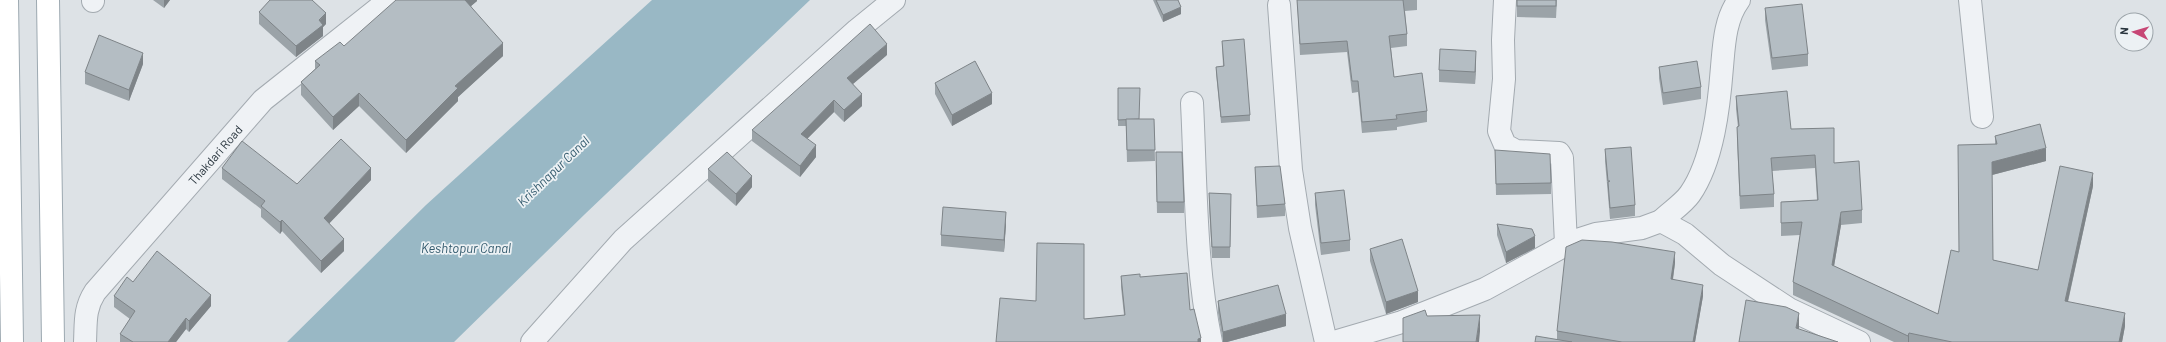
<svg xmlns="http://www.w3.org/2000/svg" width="2166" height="342" font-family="Barlow,sans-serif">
<rect width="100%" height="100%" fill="#dde2e6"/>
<path fill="#99b8c5" d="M652,0H810L585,214L454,342H287L426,205Z"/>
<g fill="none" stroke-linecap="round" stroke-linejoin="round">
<g stroke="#a3aab0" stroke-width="24">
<g id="minor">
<path d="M93,0V1"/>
<path d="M1505,0L1503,40L1504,79L1499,131L1505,145L1516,151L1559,153L1562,158L1566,244"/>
<path d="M1970,0L1982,117"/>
<path d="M1279,5L1291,170L1300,228L1326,342"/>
<path d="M1192,103C1196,183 1195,264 1211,342"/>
<path d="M1661,221C1670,212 1683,204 1690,194C1713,161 1719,106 1722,67C1724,44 1725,19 1739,0"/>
<path id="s1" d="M85,342C86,323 84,309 95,292L263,100L389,0"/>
<path d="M532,342L623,240L857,30L894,0"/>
<path d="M1334,342L1402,322L1485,289L1571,242L1596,234L1642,228L1661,221L1685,234L1722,265L1789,309L1859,342"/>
</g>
</g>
<g stroke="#9da9b1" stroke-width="24">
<g id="major">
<path d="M7,0L12,342"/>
<path d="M48,0L53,342"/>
</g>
</g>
<use href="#minor" stroke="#eff2f5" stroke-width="22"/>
<use href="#major" stroke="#fff" stroke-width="22"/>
</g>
<g fill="#9ba3a8">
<path d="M153,0H170L164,8Z"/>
<path d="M477,0V1L471,6L503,56L458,97V101L406,153L359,106L333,130L301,95V82L315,69V61L344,46Z"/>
<path d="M1153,0H1178L1181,14L1163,22Z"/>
<path d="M1297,0H1417V10L1405,11L1407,34V46L1391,48L1394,77L1427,111V122L1397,127V130L1362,133L1358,92L1352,93L1347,52L1300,55Z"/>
<path d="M1517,0H1557L1556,18L1517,17Z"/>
<path d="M1765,8L1808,54V66L1772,70L1765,20Z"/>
<path d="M259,12L326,24L323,27V36L296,57L259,24Z"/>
<path d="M1222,41L1250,115V121L1221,123L1216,73V67L1223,66Z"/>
<path d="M887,55L853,84L862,106L844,122L834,112L807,139L816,157L800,177L752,141V130Z"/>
<path d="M1476,63L1475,84L1439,82V70Z"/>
<path d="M143,64L129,101L85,84V72Z"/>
<path d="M1659,67L1701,87V99L1663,105L1659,78Z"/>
<path d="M935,83L992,104L952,126L935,94Z"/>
<path d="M1118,88L1139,119H1154L1155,161L1127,162L1126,126H1118Z"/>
<path d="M1736,96L1791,129L1834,163L1862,210V223L1841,225L1834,266L1938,314L1959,252L1995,144V136L2046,161L1992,175L1993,260L2038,270L2093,186L2068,302L2125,326L2122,342H1894L1793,295V282L1800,235L1781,236V202L1817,200L1815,168L1772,171L1774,194V207L1740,209L1737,140V127H1738L1736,109Z"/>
<path d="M1605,149L1635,205V216L1610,219L1605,161Z"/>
<path d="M1495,150L1551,183V194L1496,195Z"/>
<path d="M1156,164L1184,202V213H1157Z"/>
<path d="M1255,167L1285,204V216L1257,218Z"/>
<path d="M222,168L297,184L371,180L329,223L344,251L321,273L282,231L280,234L261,217V209L222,179Z"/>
<path d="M708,169L752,187L736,206L708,181Z"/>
<path d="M1209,193L1231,194L1230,258H1212L1209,205Z"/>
<path d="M1315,193L1350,240V251L1321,255L1315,205Z"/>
<path d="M1006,224L1004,252L941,246V235Z"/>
<path d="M1497,224L1535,248L1506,263L1497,235Z"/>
<path d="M1370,249L1418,302L1386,314L1370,261Z"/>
<path d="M1675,263L1673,280L1703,296L1695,342H1535L1557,339V331Z"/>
<path d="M1121,276L1140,277L1190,310L1201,342L1084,319L1124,315L1121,287Z"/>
<path d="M133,282L211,306L189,332L186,329L176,342H120V334L130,319L114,307V296Z"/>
<path d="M1218,301L1286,326L1227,342H1223L1218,313Z"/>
</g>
<g fill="#7e8488">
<path d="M164,0H170L164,8Z"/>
<path d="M464,0H477V1L464,12Z"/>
<path d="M1181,7V14L1163,22V15Z"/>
<path d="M326,13V24L323,27V36L296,57V46Z"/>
<path d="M503,43V56L458,97V101L406,153V140L455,86Z"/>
<path d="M887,44V55L847,89V78Z"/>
<path d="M1476,51V63L1475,84V72Z"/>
<path d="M143,53V64L129,101V90Z"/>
<path d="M359,93V106L333,130V117Z"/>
<path d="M992,93V104L952,126V115Z"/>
<path d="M862,94V106L844,122V110Z"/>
<path d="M834,100V112L801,145V134Z"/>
<path d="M816,145V157L800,177V166Z"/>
<path d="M2046,148V161L1992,175V162Z"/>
<path d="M371,168V180L324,229V218Z"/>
<path d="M2093,173V186L2065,314V301Z"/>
<path d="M752,176V187L736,206V194Z"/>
<path d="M1006,212V224L1004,252V240Z"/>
<path d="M1841,212V225L1832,278V265Z"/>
<path d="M282,220V231L280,234V222Z"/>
<path d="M1535,236V248L1506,263V252Z"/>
<path d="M344,239V251L321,273V261Z"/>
<path d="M1675,252V263L1671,291V279Z"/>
<path d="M1703,285V296L1695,342H1693Z"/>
<path d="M1418,291V302L1386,314V302Z"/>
<path d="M211,295V306L189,332V321Z"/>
<path d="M1799,313V328L1796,342V328Z"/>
<path d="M2125,313V326L2122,342H2119Z"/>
<path d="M1286,314V326L1227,342H1223V332Z"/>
<path d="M1480,315V331L1479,342H1476Z"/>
<path d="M186,318V329L176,342H168Z"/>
<path d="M1909,333V342H1908V336Z"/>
<path d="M1201,338V342H1198V339Z"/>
</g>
<g fill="#b4bdc3" stroke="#7e8488">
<path d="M270,0H312L326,13L319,20L323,25L296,46L259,12Z"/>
<path d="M396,0H465L503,43L455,86L458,88L406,140L359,93L333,117L301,82L320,65L315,61L340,42L344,46Z"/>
<path d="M1156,0H1178L1181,7L1163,15Z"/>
<path d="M1297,0H1403L1407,34L1389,36L1394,77L1422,73L1427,111L1396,115L1397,119L1362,122L1358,81H1352L1347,41L1300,44Z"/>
<rect x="1517" y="0" width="39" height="6"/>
<path d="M1802,4L1808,54L1772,58L1765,8Z"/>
<path d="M870,24L887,44L847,78L862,94L844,110L834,100L801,134L816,145L800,166L752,130Z"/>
<path d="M99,35L143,53L129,90L85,72Z"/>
<path d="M1244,39L1250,115L1221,117L1216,67L1224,66L1222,41Z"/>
<path d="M1440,49L1476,51L1475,72L1439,70Z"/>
<path d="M975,61L992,93L952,115L935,83Z"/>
<path d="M1697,61L1701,87L1663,93L1659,67Z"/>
<path d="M1118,88H1140L1139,119L1118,120Z"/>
<path d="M1787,91L1791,129L1834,128V163L1859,161L1862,210L1841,212L1832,265L1938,314L1951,250L1959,252L1958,145L1997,144L1995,136L2040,124L2046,148L1992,162L1993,260L2038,270L2060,166L2093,173L2065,301L2125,313L2119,342H1952L1909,333L1908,336L1793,282L1802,222L1781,223V202L1818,200L1815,155L1771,158L1774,194L1740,196L1737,127L1739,126L1736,96Z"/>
<path d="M1126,119H1154L1155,150H1127Z"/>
<path d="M341,139L371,168L324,218L344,239L321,261L282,220L280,222L261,206L265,201L222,168L242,141L297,184Z"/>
<path d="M1631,147L1635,205L1610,208L1608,182L1610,181H1608L1605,149Z"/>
<path d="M1495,150L1550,154L1551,183L1496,184Z"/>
<path d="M727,152L752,176L736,194L708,169Z"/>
<path d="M1156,152H1182L1184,202H1157Z"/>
<path d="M1280,166L1285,204L1257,206L1255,167Z"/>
<path d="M1344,190L1350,240L1321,243L1315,193Z"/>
<path d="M1209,193L1231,194L1230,247H1212Z"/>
<path d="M943,207L1006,212L1004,240L941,235Z"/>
<path d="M1497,224L1532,229L1535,236L1506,252Z"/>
<path d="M1402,239L1418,291L1386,302L1370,249Z"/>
<path d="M1582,240L1612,242L1675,252L1671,279L1703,285L1693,342H1622L1557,331L1566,247Z"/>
<path d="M1037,243L1084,244V319L1125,315L1121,276L1140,274V277L1187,273L1190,310L1194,309L1201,338L1198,339V342H996L1000,298L1036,301Z"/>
<path d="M157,251L211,295L189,321L186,318L168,342H133L120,334L135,311L114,296L127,277L133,282Z"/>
<path d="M1278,285L1286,314L1223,332L1218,301Z"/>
<path d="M1746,300L1786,307L1799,313L1796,328L1838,342H1739Z"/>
<path d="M1425,310L1427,316L1480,315L1476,342H1403V318Z"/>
<path d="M1536,336L1572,342H1535Z"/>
</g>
<g text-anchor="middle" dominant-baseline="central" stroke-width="3.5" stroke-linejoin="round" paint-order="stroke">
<g font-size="12" fill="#27333c" stroke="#ecf1f4">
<text stroke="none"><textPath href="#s1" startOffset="234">Thakdari Road</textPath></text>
</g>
<g font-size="13" font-style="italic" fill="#335a6d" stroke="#ecf1f4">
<text transform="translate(553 171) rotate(-44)">Krishnapur Canal</text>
<text x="466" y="248">Keshtopur Canal</text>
</g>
</g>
<g transform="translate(2134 32) rotate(275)"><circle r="19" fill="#ecf1f4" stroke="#9da5aa"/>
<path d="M0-3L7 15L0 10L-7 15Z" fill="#c74675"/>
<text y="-6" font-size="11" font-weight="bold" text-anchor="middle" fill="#27333c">N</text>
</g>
</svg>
